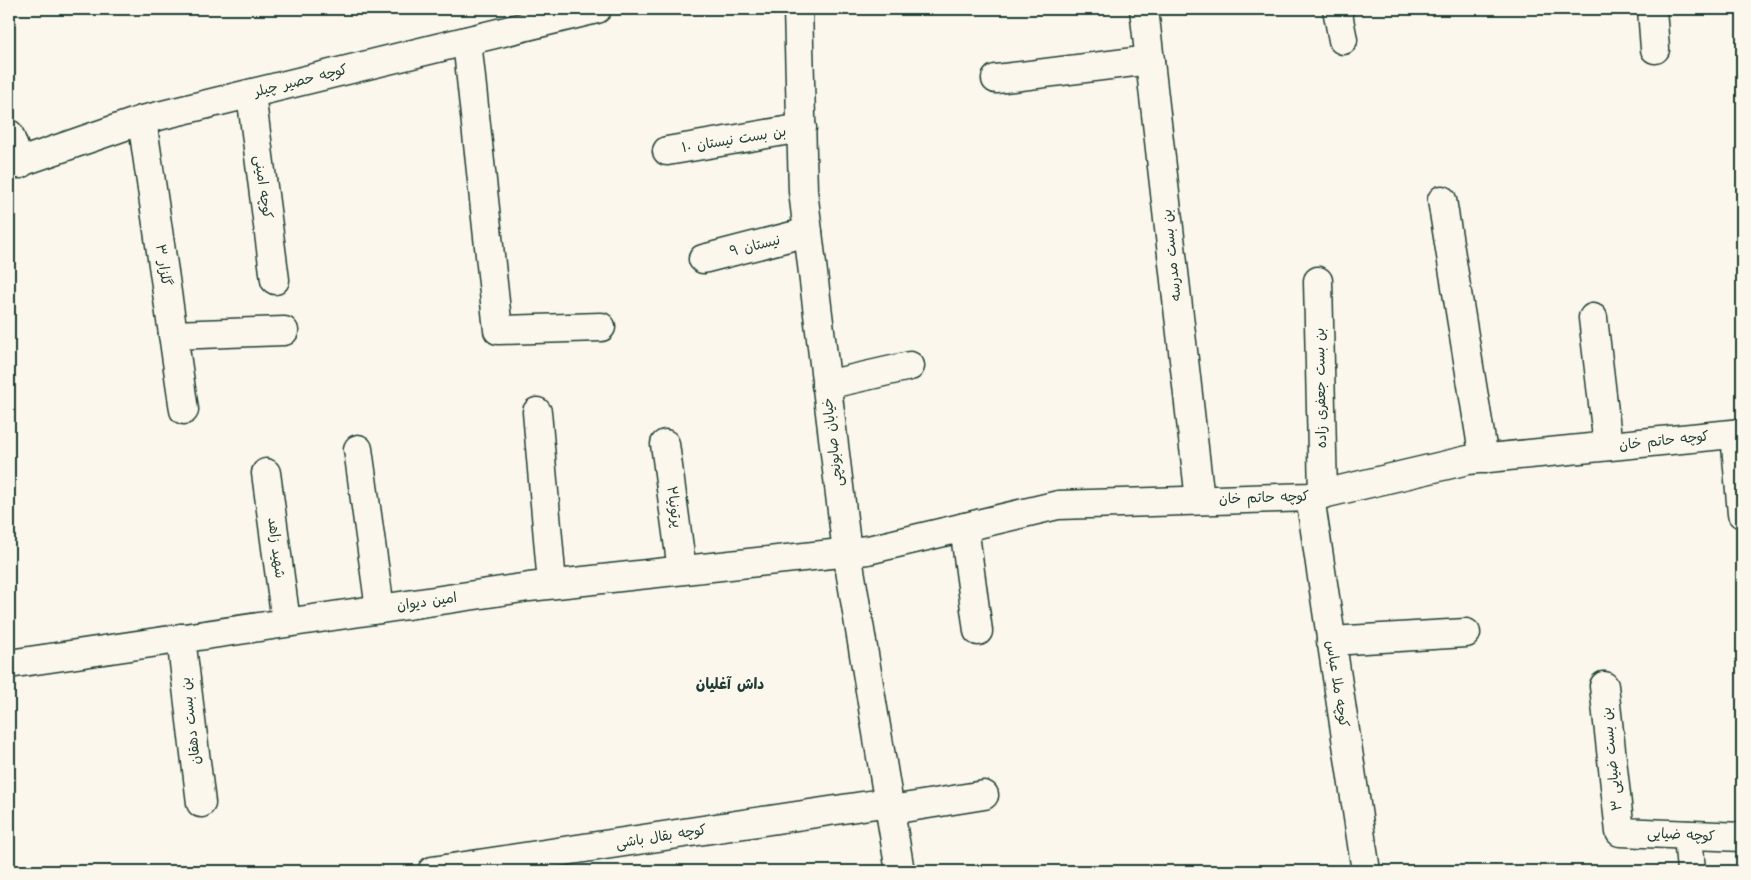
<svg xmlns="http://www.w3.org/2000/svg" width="1751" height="880" font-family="'Architects Daughter','Playpen Sans Arabic',sans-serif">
<rect width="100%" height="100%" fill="#fbf7ec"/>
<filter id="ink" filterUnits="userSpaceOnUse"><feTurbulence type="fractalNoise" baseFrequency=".02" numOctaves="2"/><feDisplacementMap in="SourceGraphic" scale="10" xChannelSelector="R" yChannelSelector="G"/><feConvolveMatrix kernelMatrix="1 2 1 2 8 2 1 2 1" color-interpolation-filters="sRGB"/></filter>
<g filter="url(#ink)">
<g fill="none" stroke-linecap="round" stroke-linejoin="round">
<g stroke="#1f3d34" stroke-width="31">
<g id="minor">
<path d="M1144,9L1200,500"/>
<path d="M1337,9L1343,40"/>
<path d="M1652,9L1655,49"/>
<path d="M467,41L498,330L601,327"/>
<path d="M996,79L1150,60"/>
<path d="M251,94L275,280"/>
<path d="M142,120L184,410"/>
<path d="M9,134L20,164"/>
<path d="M667,151L802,128"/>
<path d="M9,166L142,120L597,9"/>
<path d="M1442,200L1484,459"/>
<path d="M703,259L808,232"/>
<path d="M1318,281L1323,494"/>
<path d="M1593,318L1608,446"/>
<path d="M173,335L284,331"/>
<path d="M826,385L910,366"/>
<path d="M537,412L552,584"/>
<path d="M1735,434L1742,514"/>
<path d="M665,444L682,570"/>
<path d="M358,449L380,609"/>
<path d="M266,473L286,622"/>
<path d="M1310,497L1366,871"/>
<path d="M964,527L978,631"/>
<path d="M181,638L201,803"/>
<path d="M1331,641L1466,633"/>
<path d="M9,664L529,587L868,550L1058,505L1310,497L1468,460L1742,433"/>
<path d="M1604,686L1620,832L1742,837"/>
<path d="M891,810L984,795"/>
<path d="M1688,835L1691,871"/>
<path d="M432,871L889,802"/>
</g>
</g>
<g stroke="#1f3d34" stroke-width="31">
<path id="tertiary" d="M798,9L803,191L847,552L900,871"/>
</g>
<use href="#minor" stroke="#fbf7ec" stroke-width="28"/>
<use href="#tertiary" stroke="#fbf7ec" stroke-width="28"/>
</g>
</g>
<g text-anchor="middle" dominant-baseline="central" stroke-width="4.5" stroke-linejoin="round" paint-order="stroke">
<g font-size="14" fill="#1f3d34" stroke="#fbf7ec">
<text transform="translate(301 81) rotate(-14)">کوچه حصیر چیلر</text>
<text transform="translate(734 140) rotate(-9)">بن بست نیستان ۱۰</text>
<text transform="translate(263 187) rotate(82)">کوچه امینی</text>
<text transform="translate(755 246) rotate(-14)">نیستان ۹</text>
<text transform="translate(1172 255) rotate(-96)">بن بست مدرسه</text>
<text transform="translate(163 265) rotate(82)">گلزار ۳</text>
<text transform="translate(1321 388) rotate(-91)">بن بست جعفری زاده</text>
<text transform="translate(1664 441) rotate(-6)">کوچه حاتم خان</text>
<text transform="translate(833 442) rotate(-97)">خیابان صابونچی</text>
<text transform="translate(1264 498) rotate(-2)">کوچه حاتم خان</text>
<text transform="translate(674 507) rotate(82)">پرتونیا۲</text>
<text transform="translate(276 548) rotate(83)">شهید زاهد</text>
<text transform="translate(427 602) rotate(-8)">امین دیوان</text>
<text transform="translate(1337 684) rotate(81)">کوچه ملا عباس</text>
<text transform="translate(191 721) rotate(-97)">بن بست دهقان</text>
<text transform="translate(1612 759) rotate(-96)">بن بست ضیایی ۳</text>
<text transform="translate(1681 835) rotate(3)">کوچه ضیایی</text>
<text transform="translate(661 837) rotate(-9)">کوچه بقال باشی</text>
</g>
<g font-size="15" font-weight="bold" fill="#1f3d34" stroke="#fbf7ec">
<text x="730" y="684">داش آغلیان</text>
</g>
</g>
<rect width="1751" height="880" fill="none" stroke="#fbf7ec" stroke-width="30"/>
<rect x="15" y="15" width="1721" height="850" fill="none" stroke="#1f3d34" stroke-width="2" filter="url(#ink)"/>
</svg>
